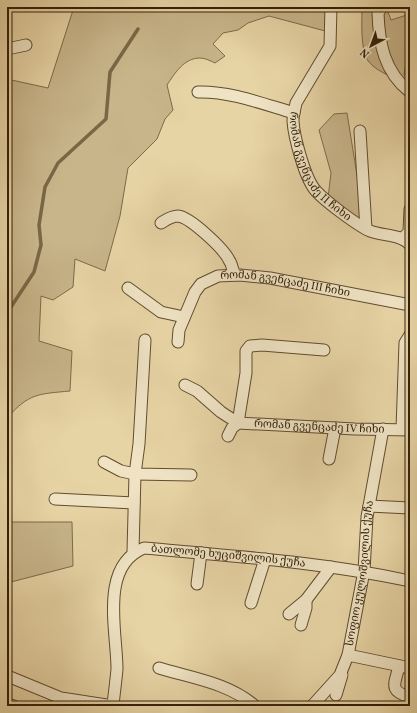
<svg xmlns="http://www.w3.org/2000/svg" width="417" height="713" font-family="Vollkorn,'Noto Serif Georgian',serif">
<rect width="100%" height="100%" fill="#e7d4a5"/>
<filter id="stains"><feTurbulence type="fractalNoise" baseFrequency=".005" numOctaves="4"/><feColorMatrix values="0 0 0 0 .2 0 0 0 0 .09 0 0 0 0 .02 0 0 0 .5 -.17"/></filter>
<radialGradient id="worn" r=".72"><stop offset=".6" stop-color="#630" stop-opacity="0"/><stop offset="1" stop-color="#630" stop-opacity=".3"/></radialGradient>
<g fill="#c8b58a" stroke="#7d6a49">
<path d="M74,7H328L329,32L269,16L248,23L238,30L223,33L213,44L225,56L215,63C211,61 205,58 200,58C184,58 175,73 167,85L173,110L165,119L157,139L128,168L120,216L105,271L75,259L73,287L53,300L41,296L39,341L72,351L70,391C39,394 29,393 7,418V79L48,88Z"/>
<path d="M362,7H386L391,20L410,14V55H407L404,75L410,76V85C398,79 378,73 369,62C360,52 362,21 362,7Z"/>
<path d="M347,113L365,225L328,198L331,173L319,130L334,114Z"/>
<path d="M407,371H410V424L406,416Z"/>
<path d="M7,522H72L73,566L7,583Z"/>
</g>
<g fill="none" stroke-linecap="round" stroke-linejoin="round">
<path stroke="#796746" stroke-width="3.5" d="M7,313L34,272L41,245L39,225L45,187L58,163L106,119L110,72L138,29"/>
<g stroke="#5f4d2f" stroke-width="13">
<g id="minor">
<path id="s1" d="M331,7L330,46L296,103C295,109 293,115 293,121C294,137 305,179 316,191C325,201 358,226 370,231C382,236 402,234 410,245"/>
<path d="M382,7L378,13C379,43 384,72 410,92"/>
<path d="M7,49L26,45"/>
<path d="M198,92C230,91 263,104 294,113"/>
<path d="M360,131L366,229"/>
<path d="M161,223C166,220 171,216 178,216C190,217 224,249 229,260C232,264 233,270 234,275"/>
<path d="M402,239L409,232L410,209"/>
<path d="M128,288L161,312L184,317"/>
<path id="s2" d="M178,342L179,330L195,292L201,284L218,276L240,275L270,278L410,305"/>
<path id="s3" d="M185,385L197,391L221,412L238,423L355,429L410,430"/>
<path d="M402,429L405,343L410,335"/>
<path d="M228,436L232,428L238,423L246,373V351L250,346L262,345L324,350"/>
<path d="M329,459L335,428"/>
<path d="M104,462L121,471L135,474L191,475"/>
<path d="M55,499L134,503"/>
<path d="M369,506L410,508"/>
<path d="M133,552L135,474L139,444L145,340"/>
<path d="M197,584L201,553"/>
<path d="M251,603L265,559"/>
<path d="M289,614L306,600L331,567"/>
<path d="M301,625L306,608V600"/>
<path d="M348,655L410,668"/>
<path d="M399,666C395,684 388,691 410,697"/>
<path d="M159,668C192,678 229,683 255,706"/>
<path d="M10,677L61,698L113,706"/>
<path d="M336,695L342,675"/>
<path d="M7,704L14,706"/>
<path id="s4" d="M113,706C114,694 116,681 117,669C117,632 99,566 144,548C233,556 323,562 410,581"/>
<path id="s5" d="M312,706L340,675L348,655L364,571L367,517L383,429"/>
</g>
</g>
<use href="#minor" stroke="#efe3c4" stroke-width="11"/>
</g>
<g text-anchor="middle" dominant-baseline="central" stroke-width="4" stroke-linejoin="round" paint-order="stroke">
<g font-size="11" fill="#322008" stroke="#efe3c4">
<text stroke="none"><textPath href="#s1" startOffset="178">რომან გვენცაძე II ჩიხი</textPath></text>
<text stroke="none"><textPath href="#s2" startOffset="150">რომან გვენცაძე III ჩიხი</textPath></text>
<text stroke="none"><textPath href="#s3" startOffset="147">რომან გვენცაძე IV ჩიხი</textPath></text>
<text stroke="none"><textPath href="#s4" startOffset="255">ბათლომე ხუციშვილის ქუჩა</textPath></text>
<text stroke="none"><textPath href="#s5" startOffset="146">სოფიო ყულოშვილის ქუჩა</textPath></text>
</g>
</g>
<rect width="417" height="713" fill="none" stroke="#e7d4a5" stroke-width="24"/>
<rect x="8" y="8" width="401" height="697" fill="none" stroke="#322008" stroke-width="2"/>
<rect x="12" y="12" width="393" height="689" fill="none" stroke="#322008"/>
<g transform="translate(371 46) rotate(221)" stroke="#efe3c4" stroke-width="3" paint-order="stroke">
<path d="M0-3L7 15L0 10L-7 15Z" fill="#322008"/>
<text y="-6" font-size="11" font-weight="bold" text-anchor="middle" fill="#322008">N</text>
</g>
<rect width="100%" height="100%" filter="url(#stains)"/>
<rect width="100%" height="100%" fill="url(#worn)"/>
</svg>
